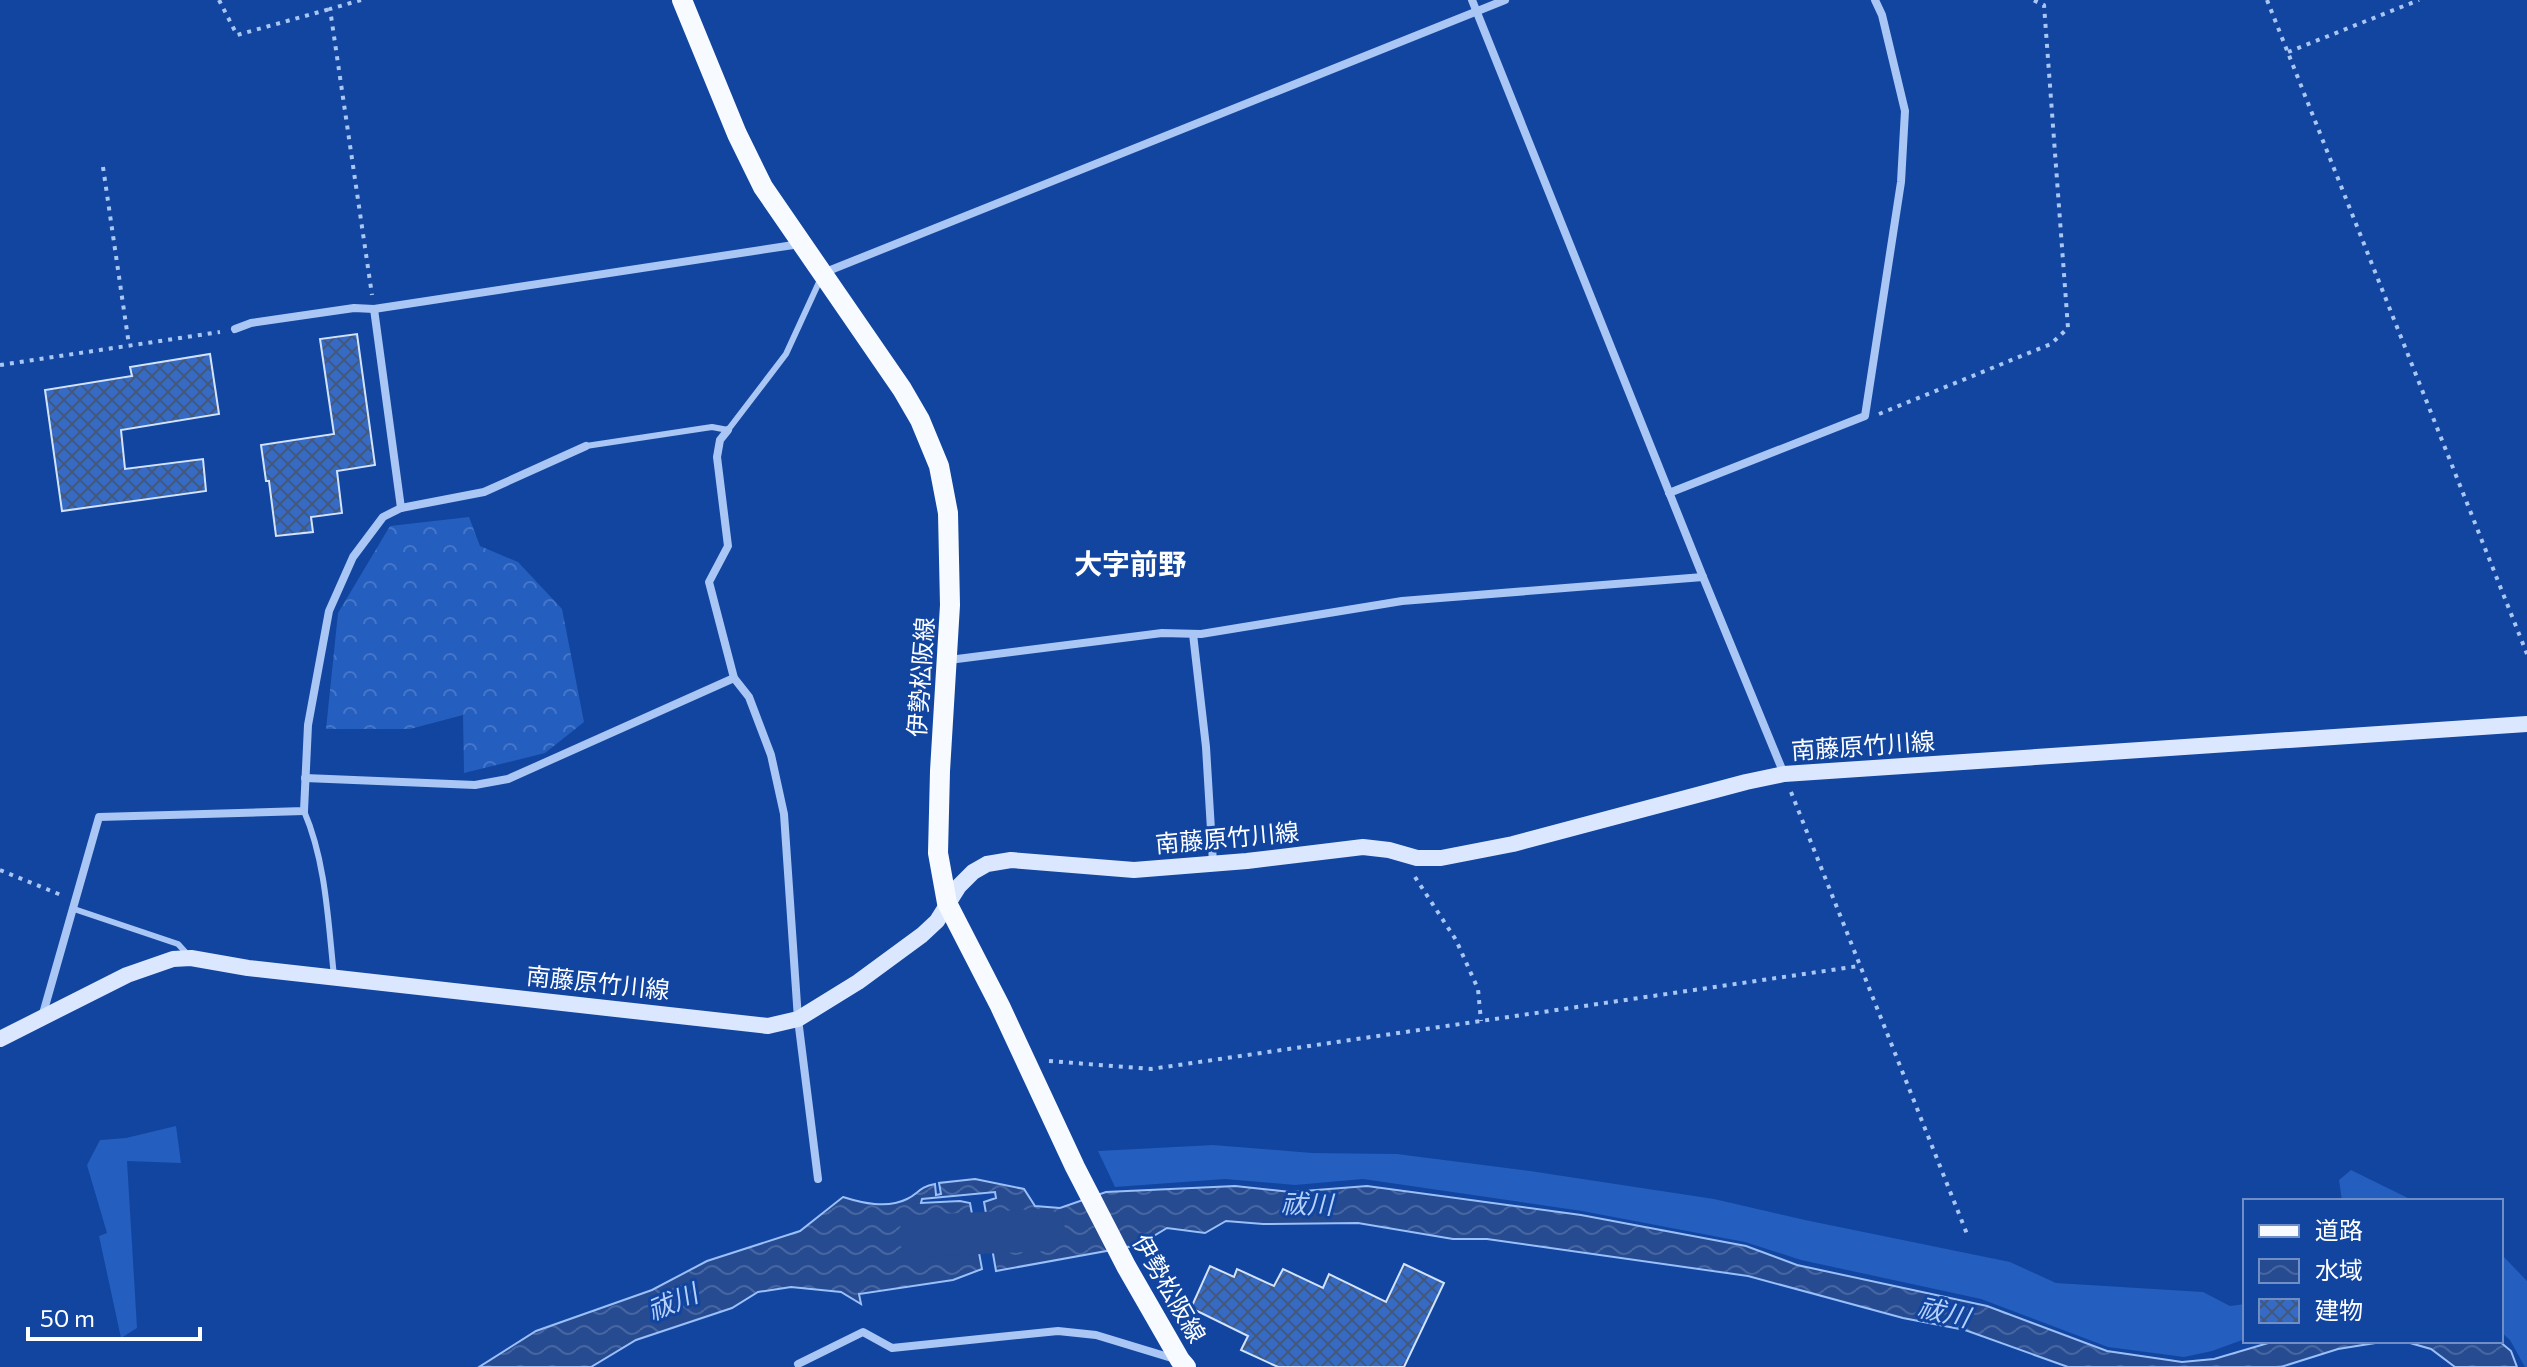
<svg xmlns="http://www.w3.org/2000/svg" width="2527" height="1367" font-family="Commissioner,'Noto Sans JP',sans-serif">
<defs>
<pattern id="forest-crowns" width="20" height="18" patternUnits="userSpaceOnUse" patternTransform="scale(2)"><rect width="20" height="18" fill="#245ebf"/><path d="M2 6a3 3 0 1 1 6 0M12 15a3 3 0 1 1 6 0" fill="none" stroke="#4576c9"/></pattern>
<pattern id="water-waves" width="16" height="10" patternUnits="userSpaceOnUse" patternTransform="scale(2)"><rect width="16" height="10" fill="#264b90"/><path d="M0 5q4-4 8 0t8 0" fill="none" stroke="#4766a1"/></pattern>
<pattern id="building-cross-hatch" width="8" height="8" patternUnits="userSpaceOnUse" patternTransform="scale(2)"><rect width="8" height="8" fill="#356bc5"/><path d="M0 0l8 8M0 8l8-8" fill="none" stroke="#43587c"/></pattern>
</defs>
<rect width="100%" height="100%" fill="#1145a0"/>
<g fill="#245ebf">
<path d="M176,1126L181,1163L127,1161L137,1328L121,1338L99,1236L107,1233L87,1165L100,1140L126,1138Z"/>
<path d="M1213,1145L1312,1153L1397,1154L1530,1171L1714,1199L1805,1220L2010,1262L2056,1283L2203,1292L2230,1306L2245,1304V1339L2212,1351L2184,1357L2108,1347L1981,1299L1801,1260L1745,1242L1582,1211L1363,1179L1295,1185L1225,1179L1115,1187L1098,1151Z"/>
<path d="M2351,1170L2414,1201H2415H2342L2339,1180Z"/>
<path d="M2501,1254L2527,1281V1367H2525L2510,1340L2501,1332Z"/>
</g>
<path fill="url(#forest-crowns)" d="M469,517L480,546L518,562L562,609L584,722L545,753L464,773L463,715L410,729H326L338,613L390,526Z"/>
<g fill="url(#water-waves)" stroke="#9bbff8" stroke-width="2">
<path d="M975,1179L1024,1189L1035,1206L1060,1208L1106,1192L1235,1186L1291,1192L1367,1186L1581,1215L1746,1246L1797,1265L1987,1306L2107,1351L2182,1362L2214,1359L2275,1341H2388L2338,1349L2281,1367H2068L1965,1330L1903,1318L1748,1276L1487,1239H1453L1358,1223L1263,1224L1226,1221L1205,1233L1167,1228L1142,1243L1134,1246L996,1271L984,1202L996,1198L995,1192L922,1199L921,1203L960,1201L970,1203L982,1269L953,1280L859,1294L861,1304L841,1292L791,1287L758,1292L732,1308L636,1340L591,1367H479L536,1331L652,1290L707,1261L800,1231L843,1197C862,1203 887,1209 907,1199C918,1194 919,1187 935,1184L936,1195L941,1194L939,1183Z"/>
<path d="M2403,1341H2499L2511,1351L2517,1367H2455L2431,1349Z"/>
</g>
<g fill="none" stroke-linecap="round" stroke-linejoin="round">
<path stroke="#264b90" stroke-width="42" d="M919,1236L1044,1230"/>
</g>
<g fill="url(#building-cross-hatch)" stroke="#d2e3fe" stroke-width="2">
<path d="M357,334L375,465L337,471L342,513L311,517L313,532L276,536L269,481H266L261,445L334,434L320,339Z"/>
<path d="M210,354L219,414L121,430L125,469L203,459L206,491L62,511L45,390L132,376L130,367Z"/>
<path d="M1404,1264L1444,1283L1404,1367H1278L1241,1350L1248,1336L1191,1308L1210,1266L1234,1277L1237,1269L1274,1286L1283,1269L1323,1288L1329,1274L1386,1302Z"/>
</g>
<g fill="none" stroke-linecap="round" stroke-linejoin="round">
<g stroke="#a9c6f5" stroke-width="4" stroke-dasharray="4 6" stroke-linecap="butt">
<path d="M219,0L237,35L330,9"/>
<path d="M361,0L330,9L372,295"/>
<path d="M2267,0L2527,654"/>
<path d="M2288,52L2419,0"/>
<path d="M103,167L129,345"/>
<path d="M0,365L220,332"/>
<path d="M1879,414L2051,344L2068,328L2044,5L2033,0"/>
<path d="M1791,792L1967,1234"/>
<path d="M0,870L61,895"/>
<path d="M1415,877L1456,940L1478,989L1481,1021"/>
<path d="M1049,1061L1151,1069L1859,966"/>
</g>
<g stroke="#a9c6f5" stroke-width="6">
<path d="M586,446L712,427L728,430L786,354L820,280"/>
<path d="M304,811C326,862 328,921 334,976"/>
<path d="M74,909L178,944L188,955"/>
</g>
<g stroke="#a9c6f5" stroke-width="8">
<path d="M1472,0L1703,577L1784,774"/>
<path d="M823,273L1505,0"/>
<path d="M374,309L401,508"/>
<path d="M235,329L251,323L354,308L374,309L800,244"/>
<path d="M728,430L720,440L717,457L728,546L709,582L734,678L749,697L771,755L784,814L798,1019L818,1179"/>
<path d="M1669,493L1865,416L1901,182L1905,111L1882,15L1875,0"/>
<path d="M1193,634L1206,747L1213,863"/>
<path d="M949,660L1162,633L1201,634L1402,601L1703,577"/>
<path d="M305,778L475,785L508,779L734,678"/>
<path d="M42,1017L99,817L304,811L308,725L329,611L353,557L383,517L401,508L484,492L586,446"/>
<path d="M798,1364L863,1332L892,1348L1058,1331L1096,1335L1175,1359"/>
</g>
<path stroke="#dae7fe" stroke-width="16" d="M0,1039L127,975L173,959L191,958L248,968L768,1026L798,1019L858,982L922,935L937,921L959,886L973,872L987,864L1011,860L1134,870L1247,861L1363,847L1389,850L1417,858H1441L1513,844L1746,782L1784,774L2527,724"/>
<path stroke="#f7faff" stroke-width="20" d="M682,0L737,134L763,187L902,389L920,420L939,466L948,513L950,605L940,771L938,853L947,903L1000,1006L1075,1167L1126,1266L1180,1360L1186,1367"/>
</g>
<g text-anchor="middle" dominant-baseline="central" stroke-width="6" stroke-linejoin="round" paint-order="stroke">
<g font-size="24" fill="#fff" stroke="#1145a0">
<text transform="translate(920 677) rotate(-86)">伊勢松阪線</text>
<text transform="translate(1863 745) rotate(-4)">南藤原竹川線</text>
<text transform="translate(1227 837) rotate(-5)">南藤原竹川線</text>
<text transform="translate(598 982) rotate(6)">南藤原竹川線</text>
<text transform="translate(1170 1288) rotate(60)">伊勢松阪線</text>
</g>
<g font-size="26" font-style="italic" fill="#b6d1fb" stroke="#1145a0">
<text transform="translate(1307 1203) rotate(1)">祓川</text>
<text transform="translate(672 1301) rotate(-23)">祓川</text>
<text transform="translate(1944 1311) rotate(13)">祓川</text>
</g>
<g font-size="28" font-weight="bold" fill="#fff" stroke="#1145a0">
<text x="1130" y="563">大字前野</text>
</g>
</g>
<rect x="2243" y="1199" width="260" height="144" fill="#1145a0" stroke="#708fc6" stroke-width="2"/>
<rect x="2259" y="1225" width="40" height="12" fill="#f7faff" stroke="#708fc6" stroke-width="2"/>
<text x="2315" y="1239" font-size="24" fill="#ffffff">道路</text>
<rect x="2259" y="1259" width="40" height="24" fill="url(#water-waves)" stroke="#708fc6" stroke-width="2"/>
<text x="2315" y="1279" font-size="24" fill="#ffffff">水域</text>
<rect x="2259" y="1299" width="40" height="24" fill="url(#building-cross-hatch)" stroke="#708fc6" stroke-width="2"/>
<text x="2315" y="1319" font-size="24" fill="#ffffff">建物</text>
<path d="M28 1327v12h172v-12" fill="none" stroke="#ffffff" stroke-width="4"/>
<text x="40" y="1327" font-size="24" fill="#ffffff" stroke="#1145a0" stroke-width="6" paint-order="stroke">50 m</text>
</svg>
